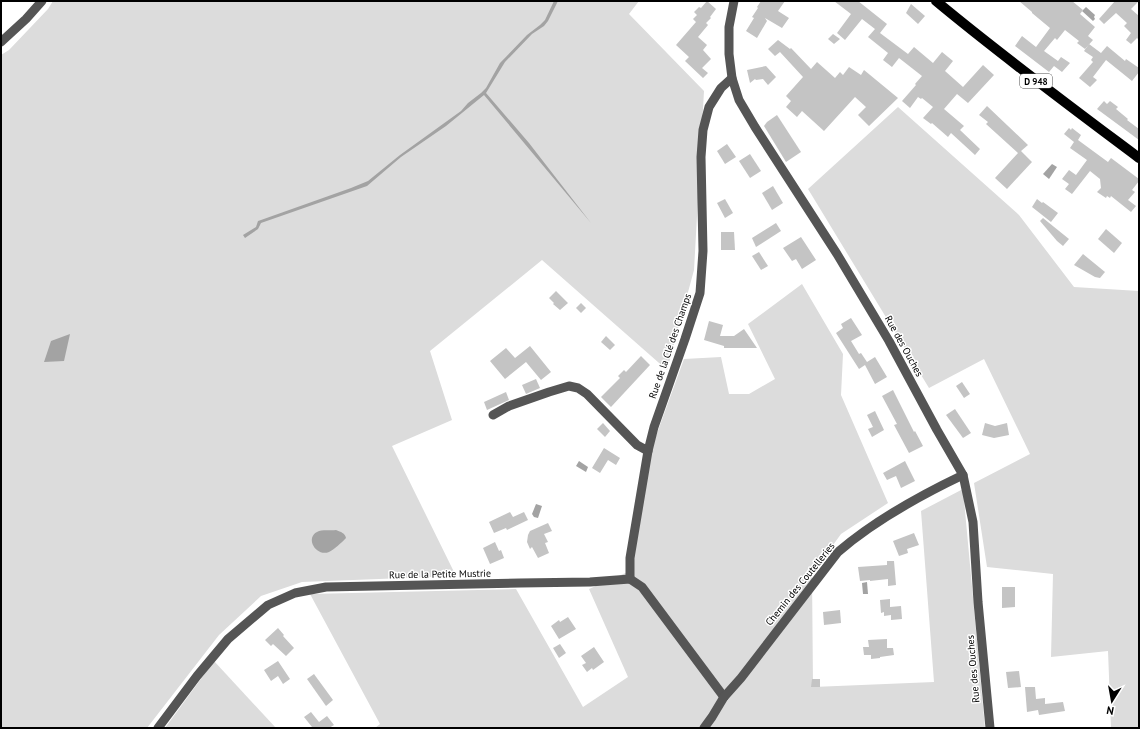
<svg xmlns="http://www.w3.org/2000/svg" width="1140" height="729" font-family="'PT Sans',sans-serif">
<rect width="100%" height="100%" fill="#fff"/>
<g fill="#dcdcdc">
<path d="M53,1H639L629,14L704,91L694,270L667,370L542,260L430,351L452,420L392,446L456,576L302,582L261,596L219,635L147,728H1V55L9,50L48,9Z"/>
<path d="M898,107L1019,215L1074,287L1139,291V728H1111L1108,651L1051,657L1053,574L987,567L974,483L1030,454L984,359L929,388L808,189Z"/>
<path d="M802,284L843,354L841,395L888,503L841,534L812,574L813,687L934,682L921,511L963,489L985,728H375L380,724L310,594L516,589L583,707L628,677L589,589L630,571L648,458L684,359L721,357L729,394H749L775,379L748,324Z"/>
<path d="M214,661L276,728H165Z"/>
</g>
<g fill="#a3a3a3">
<path d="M554,1H558L548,21L544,26L532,34L505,62L486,93L529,143L591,223L484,95L446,126L401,157L367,186L261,223L258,229L245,238L243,235L256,227L258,221L261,220L351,188L368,181L400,155L461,111L468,103L481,93L486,88L500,63L527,35L540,25L545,20Z"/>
<path d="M1086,7L1095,15L1094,17L1095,19L1093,21L1082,11Z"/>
<path d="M1052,164L1057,167L1049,179L1043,174Z"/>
<path d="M70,334L64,361L44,362L51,341Z"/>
<path d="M579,461L588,467L586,472L576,466Z"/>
<path d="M536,504L542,506L538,518L534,517L532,514Z"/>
<path d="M336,530C341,532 345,533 346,538C341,543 335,549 329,552C316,557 305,538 317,532C322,529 331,531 336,530Z"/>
<path d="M867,582L868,594H863L862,583Z"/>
</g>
<g fill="#c4c4c4">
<path d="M707,1L716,9L710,17L711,18L706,23L708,25L698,37L707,45L703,50L711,59L702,68L708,73L703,78L685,61L689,57L676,45L696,22L693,19L697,15L694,12L699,7L701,8Z"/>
<path d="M761,1H785L778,11L789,18L782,28L765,18L767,21L757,38L746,31L754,18L752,17L758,8L757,7Z"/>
<path d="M834,1H858L887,24L880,33L908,54L914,47L933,63L942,52L953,61L945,71L963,87L983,65L994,75L968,103L957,94L944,109L964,126L960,130L980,149L975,155L951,133L948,137L932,123L931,124L923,118L933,107L922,98L921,99L918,97L910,108L902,101L916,85L915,84L922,76L899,58L892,67L883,60L888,53L868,37L875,29L862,19L845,40L837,33L851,14Z"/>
<path d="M1019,1H1072L1083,10L1080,14L1095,27L1088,36L1093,40L1085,49L1077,43L1079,41L1065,30L1057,40L1055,38L1044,51L1058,61L1061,57L1070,63L1062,72L1054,66L1049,72L1015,46L1022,36L1036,47L1050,28L1032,13V12Z"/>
<path d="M1115,1H1139L1131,9L1139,16V40L1137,38L1131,44L1126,40L1131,33L1124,26L1127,23L1116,13L1104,24L1099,19Z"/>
<path d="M911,4L925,16L918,24L906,13Z"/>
<path d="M833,34L840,39L834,44L828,39Z"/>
<path d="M778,40L790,49L791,48L811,69L817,62L835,78L840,72L843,75L849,67L861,75L864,70L898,98L869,126L858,115L866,107L855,97L824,131L802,111L797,117L786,107L791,101L786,96L803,77L780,52L775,56L768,49Z"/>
<path d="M1089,44L1101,53L1107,46L1125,61L1126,59L1139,68V72L1132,81L1106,60L1093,77L1097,80L1090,87L1079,78L1093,62L1091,60L1093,57L1084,51Z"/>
<path d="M766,66L776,77L768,85L763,79L756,80L755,79L750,83L747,70Z"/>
<path d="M1104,101L1107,104L1110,101L1118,107L1116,109L1128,119L1127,120L1139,129V140L1097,109Z"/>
<path d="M987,106L1028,145L1021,151L1032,162L1007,189L995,178L1018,153L986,124L988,122L979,115Z"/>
<path d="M777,115L801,152L786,162L764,126L767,122Z"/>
<path d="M1069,128L1071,130L1072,128L1081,135L1078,140L1108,162L1111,158L1139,179V181L1132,190L1135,192L1128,200L1136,206L1131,212L1111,196L1110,198L1107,196L1106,198L1097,192L1101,188L1100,179L1090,171L1072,194L1065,189L1069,184L1062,179L1069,170L1076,175L1087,160L1070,148L1074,142L1064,134Z"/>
<path d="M727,144L736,157L725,164L717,151Z"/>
<path d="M750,154L761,171L750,178L739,161Z"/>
<path d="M773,186L783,203L772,210L762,193Z"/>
<path d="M725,199L733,213L725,218L717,203Z"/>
<path d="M1037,199L1042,203L1043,202L1058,213L1051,222L1032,207Z"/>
<path d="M1043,218L1069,239L1063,246L1057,241L1040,221Z"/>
<path d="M776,223L781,231L756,247L752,238Z"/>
<path d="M1106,229L1122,243L1114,253L1098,239Z"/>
<path d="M721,232H734L735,250H721Z"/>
<path d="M801,237L816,260L802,269L796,259L792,261L783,248Z"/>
<path d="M759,252L768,266L761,270L752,256Z"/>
<path d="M1083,254L1105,272L1100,278L1095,277L1074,265Z"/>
<path d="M556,291L568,303L560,310L553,304L554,303L549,298Z"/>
<path d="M581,303L586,308L581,313L576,308Z"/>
<path d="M851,318L862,335L851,341L859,354L861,353L867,362L875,357L887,377L875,384L865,365L859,369L836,333L843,328L841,324Z"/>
<path d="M709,321L723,325L720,336H734L744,329L757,348H724V346L704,340Z"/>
<path d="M606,336L615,345L610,350L601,342Z"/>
<path d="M530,346L551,372L541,380L526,362L505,379L490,361L506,348L515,358Z"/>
<path d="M641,356L650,365L611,407L601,397L620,378L618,376L624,370L626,372Z"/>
<path d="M536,379L540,388L526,394L522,385Z"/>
<path d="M962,382L970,394L964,398L956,386Z"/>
<path d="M893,390L914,432L915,431L923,446L909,453L894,425L897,424L882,396Z"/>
<path d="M506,392L509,400L487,410L484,402Z"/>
<path d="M955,409L971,433L963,438L946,415Z"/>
<path d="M875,411L884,430L872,437L868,429L873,427L867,415Z"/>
<path d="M603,423L610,431L605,437L597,429Z"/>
<path d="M985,423L995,426L1007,423L1009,435L994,438L982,435Z"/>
<path d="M604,448L620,458L616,465L608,460L600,473L592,468Z"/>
<path d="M905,461L915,481L901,488L896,476L887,480L883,473Z"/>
<path d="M510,512L513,517L524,512L528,520L507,530L506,528L494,533L489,522Z"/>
<path d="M548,523L552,531L544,534L548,542L545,543L549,553L538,558L532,547L530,549L527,542L528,535L530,531Z"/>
<path d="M914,533L919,545L907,549L908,553L899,556L893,541Z"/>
<path d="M495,542L499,551L501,550L504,558L490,564L483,548Z"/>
<path d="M887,561H894L896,585L888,586V579L870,581V580L860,581L858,567L887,565Z"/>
<path d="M1002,587H1015V607L1002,608Z"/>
<path d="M890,599V607L901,606L902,619L891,620V615L884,616V612L881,613L880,600Z"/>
<path d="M840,610L841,623L824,625L823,612Z"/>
<path d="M568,617L576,629L559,639L551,626L559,620L560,622Z"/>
<path d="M278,628L284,635L283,636L294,648L286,656L273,644L271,646L265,640Z"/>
<path d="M887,639V648H893L894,655L880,657V658L871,659V655H864L863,647H869L868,640Z"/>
<path d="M560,644L566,653L559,658L553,648Z"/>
<path d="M594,647L604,662L593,670L592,668L587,672L582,665L586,663L581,656Z"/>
<path d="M278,661L290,679L283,684L278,676L271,681L264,670Z"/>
<path d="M1019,671L1021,687L1008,688L1006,672Z"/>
<path d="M314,674L333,700L326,706L307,679Z"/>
<path d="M812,679H820V687H811Z"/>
<path d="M1025,687H1035L1036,699L1045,698V704L1063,702L1065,711L1039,715L1038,710L1027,712Z"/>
<path d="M311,712L319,722L327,716L334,725L329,728H310L312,727L304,717Z"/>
</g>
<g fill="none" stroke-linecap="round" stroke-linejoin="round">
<g stroke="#555" stroke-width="9">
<path d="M734,1L729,27V54L732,78L739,100L755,127L837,254L889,341L937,430L963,475L973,522L978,602L990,728"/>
<path d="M1,42L26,19L42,1"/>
<path d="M493,415L509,406L549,392L569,386L578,388L587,394L637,445L648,451"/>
<path d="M630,579V558L648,451L654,427L685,339L700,293L703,251L701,157L703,130L709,107L721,88L732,78"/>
<path d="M158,728L197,676L228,639L268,605L295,593L326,587L520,583L590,582L630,579L642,587L724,697"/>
<path d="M704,728L712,717L724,697L741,678L838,552C875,520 919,496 963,475"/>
</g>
<path stroke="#000" stroke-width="10" d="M936,1C1002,56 1071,107 1139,158"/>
</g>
<g text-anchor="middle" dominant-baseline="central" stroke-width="3" stroke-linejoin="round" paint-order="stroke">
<rect fill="#fff" stroke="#4c4c4c" stroke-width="1" x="1020" y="74" width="32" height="14" rx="3"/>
<g font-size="9" font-weight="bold" fill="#000">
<text x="1036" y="81">D 948</text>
</g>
<g font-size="10" fill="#000" stroke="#fff">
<text transform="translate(670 346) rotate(-71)">Rue de la Clé des Champs</text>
<text transform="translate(904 346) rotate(61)">Rue des Ouches</text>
<text transform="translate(440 574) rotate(-1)">Rue de la Petite Mustrie</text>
<text transform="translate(800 584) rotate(-51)">Chemin des Coutelleries</text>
<text transform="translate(973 669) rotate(-95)">Rue des Ouches</text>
</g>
</g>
<rect width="1140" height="729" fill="none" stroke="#000000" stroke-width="4"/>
<g transform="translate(1112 701) rotate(191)" stroke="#ffffff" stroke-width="3" paint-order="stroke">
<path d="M0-3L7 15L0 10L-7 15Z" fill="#000000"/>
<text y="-6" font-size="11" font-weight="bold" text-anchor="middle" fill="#000000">N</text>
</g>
</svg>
